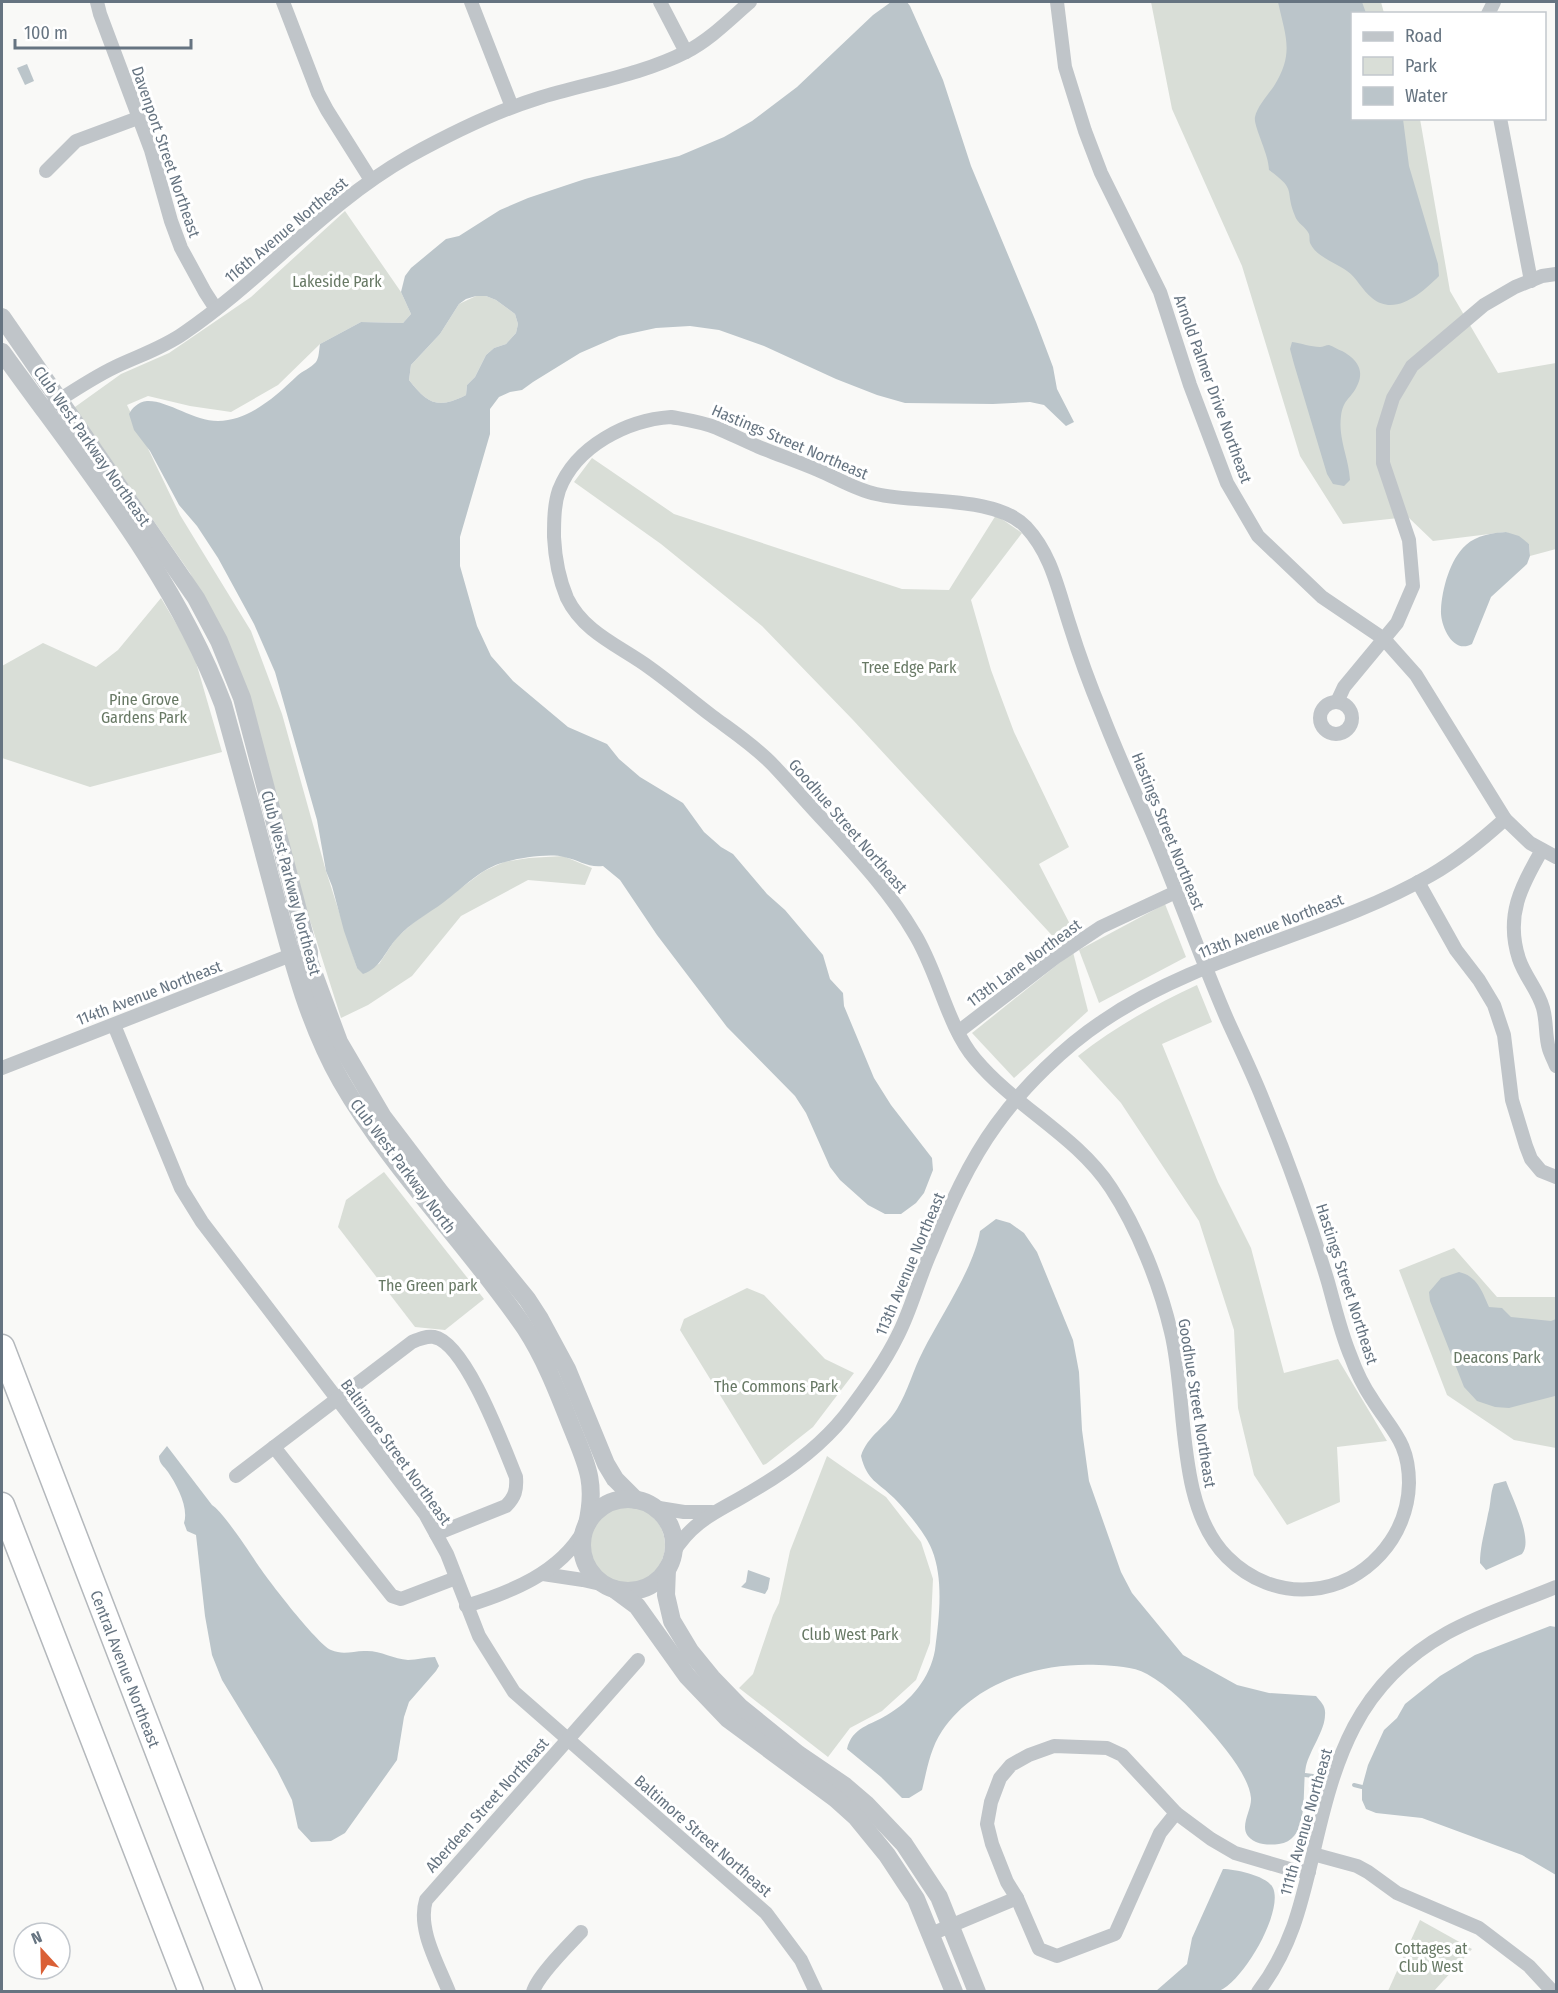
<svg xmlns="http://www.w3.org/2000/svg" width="1558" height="1993" font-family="'Fira Sans Condensed',sans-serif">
<rect width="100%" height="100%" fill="#f9f9f7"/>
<g fill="#d9ded7">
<path d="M1151,2H1381L1384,13L1352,14V118L1420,119L1450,291L1498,373L1556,363V549L1530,556L1529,544L1506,532L1433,541L1408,517L1343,524L1300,456L1242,266L1172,109Z"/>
<path d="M345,211L401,292L411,314L403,323L361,322L320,344L278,385L231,412L190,406L148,396L127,405L180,515L251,631L282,714L326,871L357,968L379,964L396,938L412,924L484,871L504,862L529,858L563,856L592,868L585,885L528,880L461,916L412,976L368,1005L341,1018L294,870L237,669L190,573L96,438L68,412L121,374L169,353L251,297Z"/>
<path d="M476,296H486L496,300L515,314L518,324L516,333L506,344L494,348L486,355L475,377L467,385L466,395C437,410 427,403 409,380L411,365L440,334L459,304Z"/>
<path d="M592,458L674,514L902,589L949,590L996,515L1022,533L971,600L991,670L1014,732L1069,847L1039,864L1074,932L1060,944L853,720L762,626L661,544L574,482Z"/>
<path d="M161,598L193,652L222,752L90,787L2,758V666L43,643L96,667L118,650Z"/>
<path d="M1165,904L1186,957L1099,1003L1079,950Z"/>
<path d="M1073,952L1088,1011L1014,1078L972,1033Z"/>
<path d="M1197,985L1212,1022L1162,1044L1218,1182L1251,1248L1284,1373L1338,1359L1387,1441L1337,1447L1340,1502L1287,1525L1254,1475L1238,1408L1234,1330L1199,1221L1121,1103L1078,1056C1115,1027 1154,1005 1197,985Z"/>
<path d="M384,1172L484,1299L445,1330L415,1327L338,1227L346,1200Z"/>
<path d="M1454,1248L1497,1297H1556V1448L1514,1440L1447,1395L1399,1270Z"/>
<path d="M747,1288L764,1295L825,1359L854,1373L813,1427L766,1464L763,1465L680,1330L684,1319Z"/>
<path d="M827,1456L886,1497L921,1542L933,1579L930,1643L916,1680L882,1711L850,1728L828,1757L739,1688L753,1674L773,1615L779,1603L790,1551Z"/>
<circle cx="626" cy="1545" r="39"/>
<path d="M1420,1920L1472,1949L1434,1991H1388Z"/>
</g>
<g fill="#bbc5ca" fill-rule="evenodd">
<path d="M891,2H907L910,6L943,80L971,166L1036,322L1053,367L1057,389L1074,422L1066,426L1044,405L1030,402L993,404L905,403L877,395L836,379L764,346L719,330L690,326L656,328L619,336L580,353L533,382L522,390L510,392L499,397L490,409V434L460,537V566L477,626L491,656L513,681L568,727L607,744L619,759L640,777L683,803L704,832L721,847L733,854L767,894L785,910L823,955L830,979L843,993L844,1006L874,1078L891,1105L932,1158L933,1170L924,1193L916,1203L901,1214H885L868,1205L840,1180L830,1167L806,1113L795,1096L727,1027L657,935L620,880L603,866C588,868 579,860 564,857C550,853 519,858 505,862C481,868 463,888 444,902C428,914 410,923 397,938C385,951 381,968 363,974L357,968L344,931L332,886L326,871L317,820L275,672L254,624L218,558L197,526L179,505L150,451L134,430L129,414C132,408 138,402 147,401C167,400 194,421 218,421C249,421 276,396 297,376C302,371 311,368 316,362C319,358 319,350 320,344L361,322L403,323L411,314L401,292L405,276L411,268L446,239L459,236L500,210L528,198L585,179L679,156L724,137L752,121L797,87L873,15ZM476,296H486L496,300L515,314L518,324L516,333L506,344L494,348L486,355L475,377L467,385L466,395C437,410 427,403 409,380L411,365L440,334L459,304L466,299Z"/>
<path d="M1278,2H1362L1366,13L1352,14V118L1403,119L1409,166L1438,264L1439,276C1422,293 1395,317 1372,298C1362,290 1357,278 1347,271C1335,262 1316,257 1310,243C1309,240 1310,237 1309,234C1306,227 1297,223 1295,216C1284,189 1298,191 1269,170C1269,154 1253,126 1255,117C1257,107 1268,95 1274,86C1295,53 1285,35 1278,2Z"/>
<path d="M27,64L34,81L25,85L17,68Z"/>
<path d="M1292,342C1301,343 1311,347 1320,347C1323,347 1326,345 1329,345C1333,346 1338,350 1342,351C1357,359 1366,371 1356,388C1350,399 1343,400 1341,416C1338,439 1349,458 1350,480L1344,486L1333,484L1327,474L1294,364L1290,349Z"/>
<path d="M1506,532L1519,536L1529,544L1530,556L1527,564L1491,597L1472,644C1453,655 1440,625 1441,610C1442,589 1450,559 1466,545C1477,535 1492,533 1506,532Z"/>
<path d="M996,1219L1010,1223L1024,1233L1037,1252L1073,1340L1079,1372L1082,1430L1089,1481L1121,1572L1132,1593L1183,1655L1237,1685L1269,1693L1316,1696C1321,1702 1326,1706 1325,1715C1325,1730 1310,1750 1306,1766C1301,1790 1311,1840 1279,1844C1272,1845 1263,1845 1256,1842C1234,1832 1252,1812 1251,1798C1249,1775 1221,1743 1205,1725C1189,1707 1169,1686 1147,1674C1132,1666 1115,1666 1099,1665C1041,1662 976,1681 942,1731C930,1749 927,1770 922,1790L909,1798H902L881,1777L847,1749C852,1727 871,1725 887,1715C911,1701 930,1678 935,1650C939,1619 944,1580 932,1550C926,1534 906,1510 894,1498C878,1482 867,1481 861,1456C867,1436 887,1426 897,1409C908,1391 913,1370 923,1351C940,1317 974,1268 980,1231Z"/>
<path d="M1459,1272C1477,1276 1482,1291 1489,1307L1502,1308L1511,1317L1551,1321L1556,1319V1394L1555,1396L1509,1408L1495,1407L1477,1401L1464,1387L1430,1301L1429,1292L1441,1278Z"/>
<path d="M167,1446L212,1505C221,1510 247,1548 254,1559C263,1574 317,1644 331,1650C345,1656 354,1650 367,1651C381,1651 394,1659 408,1660C417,1660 426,1657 435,1657L439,1666L436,1671L409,1702L404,1717L397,1760L345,1833L331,1841L311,1842L298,1828L292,1800L277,1770L222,1680L212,1655L205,1616L196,1535L187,1531L184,1523C189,1508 177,1485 168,1472C164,1466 159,1464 159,1456Z"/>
<path d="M1506,1481C1512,1498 1534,1540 1522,1554L1486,1570L1480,1563C1480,1546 1485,1531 1488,1514C1491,1504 1490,1494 1494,1484Z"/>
<path d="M748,1570L770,1578L768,1589L765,1594L741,1587L746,1582Z"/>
<path d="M1550,1626L1556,1627V1875L1522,1855L1422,1818L1376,1813L1366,1809L1362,1800V1787L1368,1765L1384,1730L1397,1718L1405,1704L1440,1676L1475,1655Z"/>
<path d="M1223,1869C1235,1869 1268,1876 1273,1888C1284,1912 1241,1986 1216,1992C1203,1993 1172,1992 1156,1991L1187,1964L1192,1938Z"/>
</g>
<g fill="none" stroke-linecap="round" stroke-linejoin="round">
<g stroke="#bbc5ca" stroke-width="4">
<path d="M1305,1775L1313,1776"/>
<path d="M1354,1785L1362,1787"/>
</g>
<g stroke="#b4b8bc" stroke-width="27">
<g id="trunk">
<path d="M2,1347L250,1992"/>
<path d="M2,1505L191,1992"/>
</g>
</g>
<g stroke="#c0c5c9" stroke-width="14">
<path d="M97,2L100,14L151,150L171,221L181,248L205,292L216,309"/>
<path d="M283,2L318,93L327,110L371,180"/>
<path d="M471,2L512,107"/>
<path d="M660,2L686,52"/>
<path d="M1057,2L1065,67L1085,131L1101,173L1160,292L1190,385L1227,483L1258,536L1322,597L1384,639L1416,675L1505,819L1530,843L1556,857"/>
<path d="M1488,14L1494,2"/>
<path d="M1500,118L1531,281"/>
<path d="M46,171L76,141L138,118"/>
<path d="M53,404C73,391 94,377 115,367C138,356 163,348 184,333C263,279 324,205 408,157C448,135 491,113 536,99C586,83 639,76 686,52C711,39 730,19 750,2"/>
<path d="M671,417C687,420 702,422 717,428C731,434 745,441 759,447C779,455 799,462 818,470C837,478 856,490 876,494C918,504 996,495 1026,527C1052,555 1058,590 1070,626C1079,655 1090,685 1102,714C1119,758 1139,801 1157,844C1181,902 1202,961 1227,1019C1240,1048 1254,1076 1265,1105C1289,1163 1310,1222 1328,1282C1335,1307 1341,1334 1351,1357C1356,1371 1364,1387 1372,1399C1392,1431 1409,1442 1409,1483C1408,1537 1366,1584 1312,1589C1280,1592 1250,1580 1227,1557C1175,1505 1188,1401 1171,1332C1160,1285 1138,1229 1111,1188C1076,1135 1016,1108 975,1059C947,1026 938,971 914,933C890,892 857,857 826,823C808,804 791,784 773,765C755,746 732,731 712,716C691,700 671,683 650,668C620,646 584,633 567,598C559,579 555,557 554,537C554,522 554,505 559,490C576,446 627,420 671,417Z"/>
<circle cx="1336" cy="718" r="16"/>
<path d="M1337,702L1344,687L1397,623L1413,586L1409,540L1383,463V430L1393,398L1412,366L1484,305L1515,287L1542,276L1556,274"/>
<path d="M1542,850C1521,886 1505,916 1519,959C1525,977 1538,990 1543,1008C1547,1022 1545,1036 1549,1049C1551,1055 1554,1061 1556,1066"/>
<path d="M1418,882L1456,950L1479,980L1494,1005L1504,1035L1512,1100L1526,1146L1531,1159L1541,1171L1556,1177"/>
<path d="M114,1025L181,1188L202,1222L425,1514L447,1554L479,1636L514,1692L766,1913L801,1960L816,1992"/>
<path d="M958,1032L1056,957L1101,927L1176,892"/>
<path d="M2,1068L291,955L299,954"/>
<path d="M274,1447L392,1596L401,1599L456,1578"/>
<path d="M236,1476L412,1342C419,1339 426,1336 434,1337C466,1343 504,1448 516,1477C517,1490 515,1497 506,1506L436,1534"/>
<path d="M653,1507L684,1512H712"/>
<path d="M673,1553C694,1519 718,1512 749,1493C784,1473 818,1449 844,1417C864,1391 884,1364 898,1335C912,1308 919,1277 932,1249C949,1207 969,1162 996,1125C1023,1087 1064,1047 1103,1021C1203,953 1327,935 1431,875C1457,860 1483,839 1505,819"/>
<path d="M543,1574L583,1580L605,1585"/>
<path d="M466,1606C511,1592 560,1573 584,1530"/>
<path d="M1313,1854L1357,1866L1368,1872L1397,1893L1479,1928L1529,1966L1553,1992"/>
<path d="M1017,1898L1039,1949L1057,1956L1115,1934L1160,1833L1176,1813"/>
<path d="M931,1934L1017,1898L1007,1882L992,1844L987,1824L991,1802L1000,1778L1011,1765L1029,1755L1054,1746L1107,1748L1122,1755L1176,1813L1211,1839L1235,1853L1293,1870L1309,1872"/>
<path d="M449,1992C438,1964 417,1929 426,1900L638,1660"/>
<path d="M533,1992C537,1976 569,1945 581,1932"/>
<path d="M1258,1992C1291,1949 1301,1905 1313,1854C1335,1758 1356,1684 1447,1633C1481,1614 1520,1602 1556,1587"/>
</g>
<g stroke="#c0c5c9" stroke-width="18">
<path d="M2,317L196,598L219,641L242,698L309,952V961L339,1042L383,1117L440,1192L527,1299L540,1319L567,1369L606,1464L615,1479L636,1500"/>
<path d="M2,352C82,464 174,574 223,704C241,768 258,831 275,895C292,959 308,1023 341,1081C392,1170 467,1243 525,1328C544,1357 557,1390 570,1423C586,1463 597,1481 587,1524"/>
<circle cx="628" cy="1545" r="46"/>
<path d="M667,1569L666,1595L672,1621L690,1651L712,1678L740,1707L798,1754L845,1786L866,1804L904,1844L939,1897L977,1992"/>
<path d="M614,1589L637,1606L687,1676L728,1719L836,1799L856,1817L887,1855L916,1899L954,1992"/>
</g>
<use href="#trunk" stroke="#fff" stroke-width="24"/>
</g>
<g text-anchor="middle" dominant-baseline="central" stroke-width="6" stroke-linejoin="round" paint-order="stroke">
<g font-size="16" fill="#667481" stroke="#fff">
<text transform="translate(166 152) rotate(71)">Davenport Street Northeast</text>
<text transform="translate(286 230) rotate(-40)">116th Avenue Northeast</text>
<text transform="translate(1213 389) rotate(70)">Arnold Palmer Drive Northeast</text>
<text transform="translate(790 442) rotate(23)">Hastings Street Northeast</text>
<text transform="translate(92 446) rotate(55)">Club West Parkway Northeast</text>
<text transform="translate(848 826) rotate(49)">Goodhue Street Northeast</text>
<text transform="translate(1168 831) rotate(68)">Hastings Street Northeast</text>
<text transform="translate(291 883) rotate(75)">Club West Parkway Northeast</text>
<text transform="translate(1271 926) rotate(-21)">113th Avenue Northeast</text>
<text transform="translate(1024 963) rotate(-36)">113th Lane Northeast</text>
<text transform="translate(149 993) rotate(-21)">114th Avenue Northeast</text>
<text transform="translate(403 1166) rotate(53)">Club West Parkway North</text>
<text transform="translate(910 1264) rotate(-67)">113th Avenue Northeast</text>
<text transform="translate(1347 1284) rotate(72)">Hastings Street Northeast</text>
<text transform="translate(1197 1403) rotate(81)">Goodhue Street Northeast</text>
<text transform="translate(396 1452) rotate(54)">Baltimore Street Northeast</text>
<text transform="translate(125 1669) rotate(69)">Central Avenue Northeast</text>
<text transform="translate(487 1805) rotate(-48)">Aberdeen Street Northeast</text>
<text transform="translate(1306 1822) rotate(-74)">111th Avenue Northeast</text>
<text transform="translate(703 1836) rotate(41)">Baltimore Street Northeast</text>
</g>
<g font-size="16" fill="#687965" stroke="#fff">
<text x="337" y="281">Lakeside Park</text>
<text x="909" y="667">Tree Edge Park</text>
<text x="144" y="699">Pine Grove<tspan x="144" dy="18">Gardens Park</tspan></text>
<text x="428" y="1285">The Green park</text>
<text x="1497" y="1357">Deacons Park</text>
<text x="776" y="1386">The Commons Park</text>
<text x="850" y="1634">Club West Park</text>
<text x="1431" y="1948">Cottages at<tspan x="1431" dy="18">Club West</tspan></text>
</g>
</g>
<rect width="1558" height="1993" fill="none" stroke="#667481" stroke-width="6"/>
<rect x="1351" y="12" width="195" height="108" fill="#ffffff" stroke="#c2c7cd" stroke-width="1.5"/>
<rect x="1363" y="32" width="30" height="9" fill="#c0c5c9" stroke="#c2c7cd" stroke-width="1.5"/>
<text x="1405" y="42" font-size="18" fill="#667481">Road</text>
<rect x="1363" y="57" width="30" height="18" fill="#d9ded7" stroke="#c2c7cd" stroke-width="1.5"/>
<text x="1405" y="72" font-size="18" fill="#667481">Park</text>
<rect x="1363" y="87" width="30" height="18" fill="#bbc5ca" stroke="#c2c7cd" stroke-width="1.5"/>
<text x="1405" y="102" font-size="18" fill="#667481">Water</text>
<g transform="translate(42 1951) rotate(338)"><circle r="28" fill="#ffffff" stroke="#c2c7cd" stroke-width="1.5"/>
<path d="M0-4.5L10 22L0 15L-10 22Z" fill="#da6036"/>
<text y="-9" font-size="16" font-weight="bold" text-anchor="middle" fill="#667481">N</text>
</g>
<path d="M15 39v9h176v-9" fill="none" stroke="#667481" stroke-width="3"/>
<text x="24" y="39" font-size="18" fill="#667481" stroke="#ffffff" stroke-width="4.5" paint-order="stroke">100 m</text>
</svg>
